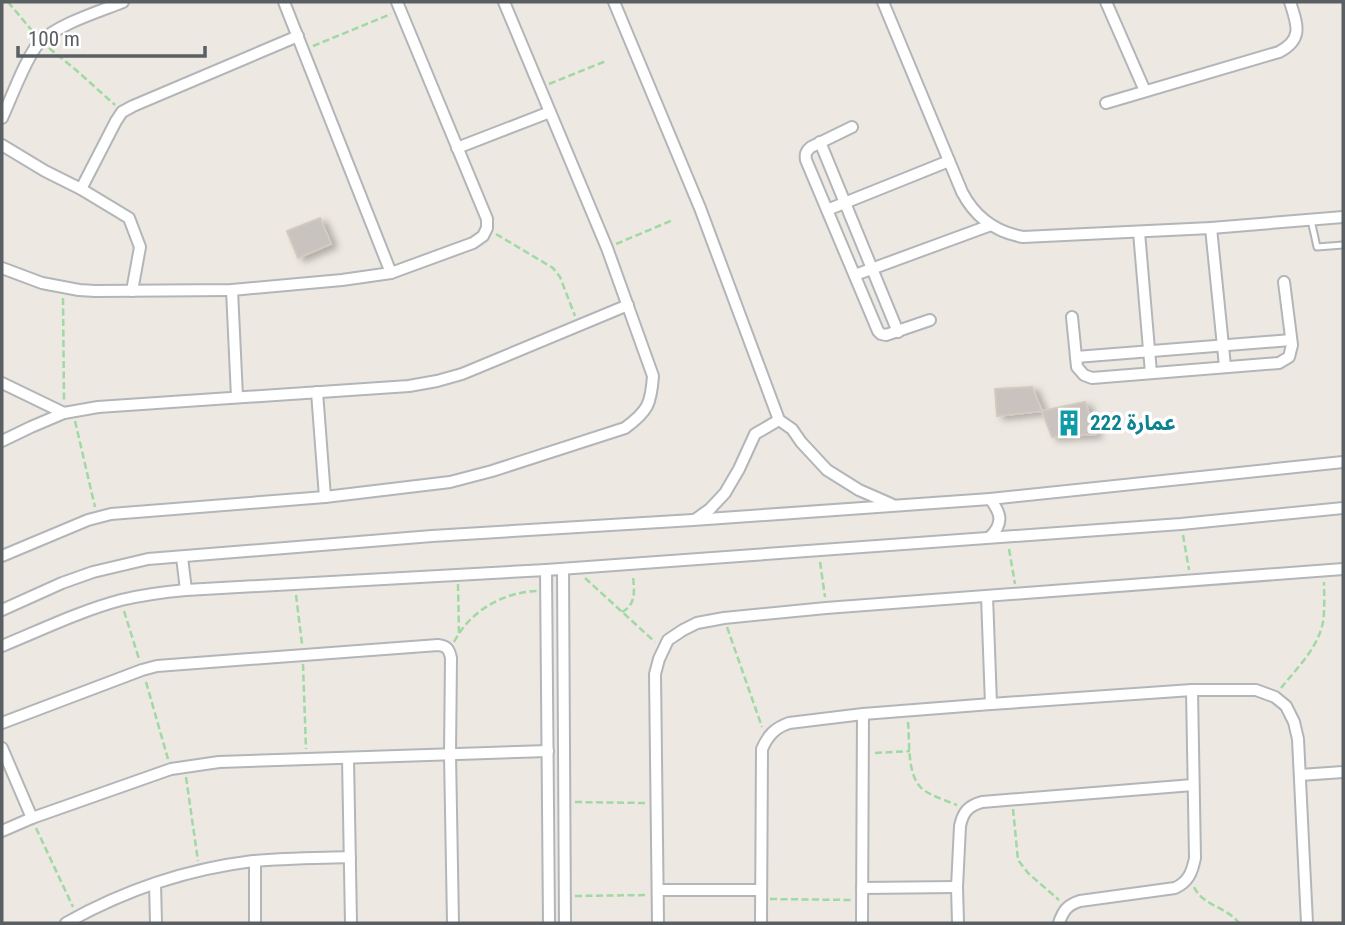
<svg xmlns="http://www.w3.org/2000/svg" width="1345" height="925" font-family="'Roboto Condensed','Noto Sans Arabic',sans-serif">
<defs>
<filter id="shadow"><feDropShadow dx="6" dy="3.5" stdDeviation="3.5" flood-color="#0004"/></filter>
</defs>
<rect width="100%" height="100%" fill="#ede8e1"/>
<g fill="#c8c3be" stroke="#d2c9bf" stroke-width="2" filter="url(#shadow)">
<path d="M320,218L331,244L298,258L287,231Z"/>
<path d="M1032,387L1042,411L997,416L995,389Z"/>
<path d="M1085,402L1096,434L1052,437L1042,411Z"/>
</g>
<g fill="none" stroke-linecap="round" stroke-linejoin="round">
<g stroke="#b2b6b9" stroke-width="9">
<path id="lane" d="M1311,220L1317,247L1343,245"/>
</g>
<g stroke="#b2b6b9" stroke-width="14">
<g id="street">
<path d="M284,2L391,273"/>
<path d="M614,2L700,208L779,420L792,429L801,442L827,470L859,490L891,504"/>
<path d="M883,2L962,192C975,217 995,232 1023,237L1211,228L1343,217"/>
<path d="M1106,2L1145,91"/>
<path d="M1106,103L1279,52C1304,39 1297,24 1290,2"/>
<path d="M2,118C11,99 26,57 39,43C58,24 98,12 123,2"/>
<path d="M852,127L811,147C806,151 805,154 806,160L878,331L881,334L886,335L930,320"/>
<path d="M820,142L898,332"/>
<path d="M2,145L45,171L81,189"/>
<path d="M457,148L550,112"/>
<path d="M827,210L949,161"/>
<path d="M1211,228L1225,366"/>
<path d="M1139,232L1151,373"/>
<path d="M2,268L42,283L79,290L95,291L232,290L342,280L391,273L473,243L483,236L487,228V219L397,2"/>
<path d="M855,275L991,225"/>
<path d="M232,290L237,397"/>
<path d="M132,291L140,247L129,218L81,189L116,121L122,112L133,106L298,36"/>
<path d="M1072,317L1077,367L1084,375L1092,378L1279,363L1289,357L1292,345L1284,282"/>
<path d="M1076,357L1291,340"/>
<path d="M2,383L64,413"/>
<path d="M317,392L325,497"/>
<path d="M2,441L31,427L64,413L98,407L409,386L437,381L462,374L628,305"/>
<path d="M990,499C1001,513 1004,523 990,537"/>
<path d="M696,519L710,509L725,493L739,469L755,434L779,420"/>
<path d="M2,556L88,520L111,514L325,497L450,482L492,471L625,428C648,411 651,404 653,376L607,248L504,2"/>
<path d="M182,557L186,590"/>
<path d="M563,569L565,923"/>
<path d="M546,570L549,923"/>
<path d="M987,596L991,704"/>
<path d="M2,610L62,583L93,572L148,559L432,536L693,520L990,499L1343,462"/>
<path d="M2,646C41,630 80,611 121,600C142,595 164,592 186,590L546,570L1181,524L1343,508"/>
<path d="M2,723L142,670L157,666L438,645C447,646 449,649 451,658L450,754L453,923"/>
<path d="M2,748L32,818"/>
<path d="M348,758L351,923"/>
<path d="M1300,775L1343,772"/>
<path d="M2,831L32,818L171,769L219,762L548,751"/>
<path d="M255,861V923"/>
<path d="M155,884L156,923"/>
<path d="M862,888L957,887"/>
<path d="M659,890H760"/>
<path d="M66,923C123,891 188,869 253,861C285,858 318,858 350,857"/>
<path d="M658,923L655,674L659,659L668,640L683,630L697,623L724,618L826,608L1343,569"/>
<path d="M761,923L762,749C768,735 775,728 789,723L863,714L991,704L1192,690H1256L1275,697L1286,706L1294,722L1298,739L1307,923"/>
<path d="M862,923L863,714"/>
<path d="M958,923L957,887L960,826C963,812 968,806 982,802L1193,785"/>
<path d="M1059,923C1063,911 1067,905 1080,901L1175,888C1188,882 1192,873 1195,858L1192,690"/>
</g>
</g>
<g stroke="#9fd9a3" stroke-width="2.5" stroke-dasharray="7 3.5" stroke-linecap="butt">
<path d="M8,2L34,33"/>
<path d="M313,46L391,14"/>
<path d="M49,48L76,70L115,105"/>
<path d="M549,84L606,61"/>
<path d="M496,234L553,268L560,277L575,316"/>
<path d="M616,244L673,220"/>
<path d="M63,298L64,400"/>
<path d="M75,421L95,507"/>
<path d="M1183,535L1189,570"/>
<path d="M1009,549L1015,584"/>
<path d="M820,562L825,597"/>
<path d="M585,578L655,642"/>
<path d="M458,584L459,634"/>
<path d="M296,595L302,644"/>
<path d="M124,611L139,659"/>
<path d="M622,612C637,604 634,590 633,575"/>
<path d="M727,627L762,727"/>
<path d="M454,642C470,611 503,592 537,591"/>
<path d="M303,664L306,749"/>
<path d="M146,682L168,759"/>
<path d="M1281,688C1297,668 1318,648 1323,622C1325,609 1324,595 1324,582"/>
<path d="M908,722C910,742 906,779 925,791C935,797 947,801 957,805"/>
<path d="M875,753L910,751"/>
<path d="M186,777L198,861"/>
<path d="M575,802L646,803"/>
<path d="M1013,809L1018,860L1028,873L1059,900"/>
<path d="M36,828L73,907"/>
<path d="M1194,887C1203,906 1227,907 1239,923"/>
<path d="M575,896L648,895"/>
<path d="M770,899L851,900"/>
</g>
<use href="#lane" stroke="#fff" stroke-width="5"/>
<use href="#street" stroke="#fff" stroke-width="10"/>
</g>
<defs>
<g id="building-bare" transform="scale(2.1)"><path d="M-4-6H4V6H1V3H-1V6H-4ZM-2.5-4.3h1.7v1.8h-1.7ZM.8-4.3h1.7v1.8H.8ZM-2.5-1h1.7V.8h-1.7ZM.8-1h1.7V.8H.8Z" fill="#0f9aa8" stroke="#fff" stroke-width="2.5" paint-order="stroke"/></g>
</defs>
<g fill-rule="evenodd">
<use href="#building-bare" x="1069" y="423"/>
</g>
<g text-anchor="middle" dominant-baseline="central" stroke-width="7" stroke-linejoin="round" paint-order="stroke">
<g font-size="21" font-weight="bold" fill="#0d838f" stroke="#fff" text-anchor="start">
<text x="1090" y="423">عمارة 222</text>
</g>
</g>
<rect width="1345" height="925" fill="none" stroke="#5a5f63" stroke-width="7"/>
<path d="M18 46v10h187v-10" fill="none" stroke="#5a5f63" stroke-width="3.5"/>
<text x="28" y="46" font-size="21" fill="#5a5f63" stroke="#ffffff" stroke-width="5" paint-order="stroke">100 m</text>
</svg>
